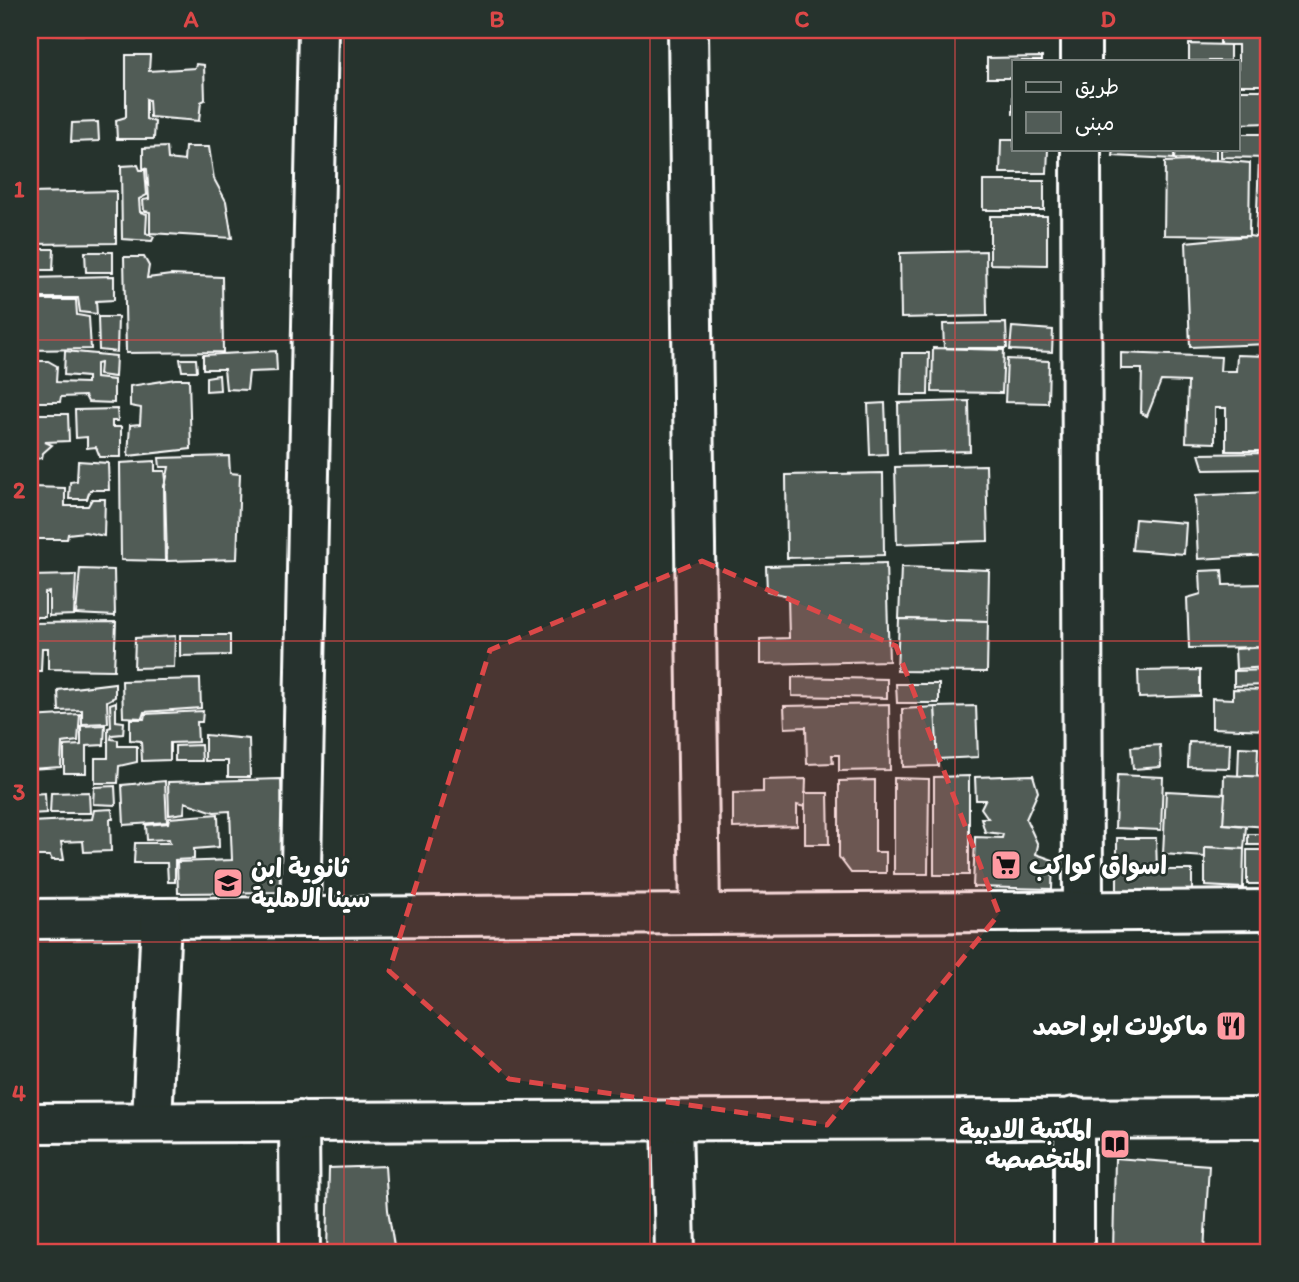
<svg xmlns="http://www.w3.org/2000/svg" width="1299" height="1282" font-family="Itim,'Playpen Sans Arabic',sans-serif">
<rect width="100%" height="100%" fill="#26332d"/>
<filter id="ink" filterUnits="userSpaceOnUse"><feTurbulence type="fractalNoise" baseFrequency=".0143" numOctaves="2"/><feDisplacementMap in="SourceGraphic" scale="14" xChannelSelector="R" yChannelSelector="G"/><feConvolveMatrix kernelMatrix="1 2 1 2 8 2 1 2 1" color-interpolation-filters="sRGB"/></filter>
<g filter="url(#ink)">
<g fill="#515c57" stroke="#fff" stroke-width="2">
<path d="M46,30H107V35L46,34Z"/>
<path d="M113,30H204L113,33Z"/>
<path d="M1220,34H1266V85H1238V45H1220Z"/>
<path d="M1189,44L1230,45V61H1189Z"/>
<path d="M126,55H150L149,71L195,68L196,64L204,65L205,100L201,102L199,121L150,117L149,100L146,99V119L155,122L154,139H117L116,120L126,117Z"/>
<path d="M1042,57V61H1014L1013,115V78H987V58Z"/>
<path d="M1238,90H1267L1268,123L1238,124Z"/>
<path d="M98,122L99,141L71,142L72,123Z"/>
<path d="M1238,134H1269V158L1221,157V149H1238Z"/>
<path d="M1001,140H1014V149H1048L1047,173H1000Z"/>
<path d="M167,147L168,159L184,161L185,147H209L214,179L226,201L232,238L150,233V212L144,211L143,200L149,199L147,169L143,168V148Z"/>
<path d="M1114,149H1175L1174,159L1113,156Z"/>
<path d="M1175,149H1216V160L1174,159Z"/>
<path d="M1259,158H1269V237H1256Z"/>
<path d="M1216,160L1250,163L1249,236L1164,235L1165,162Z"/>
<path d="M138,165L140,170H145L147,195L139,199L140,212L147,214L146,233L154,237L152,241L122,239L121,166Z"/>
<rect x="983" y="181" width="61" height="29"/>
<path d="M116,191V243L30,244V193Z"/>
<path d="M990,216H1047V265L990,264Z"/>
<path d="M1249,236L1269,239V344L1190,347L1186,242Z"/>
<path d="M30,249H54L53,270H30Z"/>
<path d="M986,251L987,316L901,318L900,253Z"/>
<path d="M85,252H113V272H86Z"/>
<path d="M124,257H144L149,266L147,278L171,275L222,277L223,352L126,353Z"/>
<path d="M114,276V300L96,301L97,314L80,312L78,298H30V278Z"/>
<path d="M30,300H76L77,315L89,317L91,349L30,350Z"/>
<path d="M98,317H118L117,352L99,350Z"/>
<path d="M1006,323L1007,348H944L943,324Z"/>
<path d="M1012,327L1053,330L1052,352L1010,350Z"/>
<path d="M933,348L1004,350L1002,393L932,392Z"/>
<path d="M65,351L116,356L115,377L99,375L100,363L96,364V378L114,380V403L88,402L85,396L61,397L60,402H30V356L36,357L39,361H48L57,366L56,382L87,383V377L64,375Z"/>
<path d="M276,351L277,371L249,372L247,390L226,389L224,369H203V355Z"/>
<path d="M902,353H929L928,395H901Z"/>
<path d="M1121,353L1221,357L1220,371H1236L1237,355L1269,356V395H1263L1262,451H1226V408H1215V443L1186,442L1188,382L1161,381L1147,416L1141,413L1142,369H1121Z"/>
<path d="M180,359H196L197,371H182Z"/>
<path d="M1007,359L1049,361L1048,403L1005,402Z"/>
<path d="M219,375L220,390L206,391V377Z"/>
<path d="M175,379H189L191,449L128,456L130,425L140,424L141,408L130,406V386Z"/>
<path d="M969,401L970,451L899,453L898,403Z"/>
<path d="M885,403L887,454L870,455L868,404Z"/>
<path d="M117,409L118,421H112V427H121V457H100L96,447L87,448V437L76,438L75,410Z"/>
<path d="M30,414H68L69,441L45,442L52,445L43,453L42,458L30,460Z"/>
<path d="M1269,453V469L1204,470L1199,454Z"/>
<path d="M229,456L230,473L240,474L237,559L167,561L165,486L169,467H160L159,458Z"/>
<path d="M78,461L108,463L109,490H90L87,499H69L70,482L77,481Z"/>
<path d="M155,461V471H165L166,480L164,486L165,561L121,560L120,463Z"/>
<path d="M986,465L988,541L897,544L895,467Z"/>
<path d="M883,473L884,555L787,558L786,475Z"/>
<path d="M31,487L65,488V506H88L92,499H105L104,536L85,532L68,534L67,539H32Z"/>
<path d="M1267,492L1269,555L1198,559L1195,496Z"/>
<path d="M1135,519L1186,523L1184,554L1132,550Z"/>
<path d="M886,563L889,661L760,664V639L789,638L788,596L767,591L766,566Z"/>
<path d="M901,567L989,570L988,621L899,619Z"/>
<path d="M80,569L114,570L115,616L76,614Z"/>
<path d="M1222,570L1223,585L1265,584L1269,647L1189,648L1187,598L1201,594L1200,571Z"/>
<path d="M76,575L74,615L49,616V592L45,593V617H30V576Z"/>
<path d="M1266,588H1269V641Z"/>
<path d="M899,619L988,621L987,672L897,671Z"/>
<path d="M116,622L114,670L48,669V648H42L41,671H30V623Z"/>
<path d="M180,635H230V655L180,656Z"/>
<path d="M175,636L174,667L134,668L135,638Z"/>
<path d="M1269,647V667L1236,669L1235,649Z"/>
<path d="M1200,670V696L1139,698L1138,671Z"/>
<path d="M1269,670V685L1234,686V671Z"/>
<path d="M792,677L887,679V698L792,696Z"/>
<path d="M200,679L201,708L144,712L142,718L123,717L122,681Z"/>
<path d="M115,683V697L107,701L108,723L82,724V710L59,711L58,690Z"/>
<path d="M896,684H939V703H897Z"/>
<path d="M1233,689L1269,690V730L1212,728V698L1233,699Z"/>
<path d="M116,702V721L124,722L123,734L112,735L111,739L118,740V746H137V762L119,766L118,783H95V758H108V728L111,727L110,704Z"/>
<path d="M889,704L890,770L839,771V755H832L833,763L807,764L806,727L785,728L784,706Z"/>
<path d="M976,706L978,757L937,759L935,707Z"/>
<path d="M935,707L938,766L903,767L902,709Z"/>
<path d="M203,711L202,722H197L198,742L170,743V760L142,761L141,741L130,740V719H144L145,714Z"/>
<path d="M80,714L78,741L62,743L61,767L30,769V717Z"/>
<path d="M105,725L104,745L86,746V773H64V746L81,745V726Z"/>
<path d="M205,735L249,739L250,777H228V761H205Z"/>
<path d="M1189,742L1230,743L1229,768L1188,767Z"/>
<path d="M201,745L202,761H175V746Z"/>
<path d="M1160,745L1161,767L1133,769L1131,747Z"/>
<path d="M1239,747L1258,748L1257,777L1238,776Z"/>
<path d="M1033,775L1038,792L1026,819L1038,845L1036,854L1053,860L1052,889L973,887L975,837L1002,838L1003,834L985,832L981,818H988L981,808L985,800H976L975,777Z"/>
<path d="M1117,775L1163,777L1161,830L1115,828Z"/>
<path d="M1224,775L1269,777V827L1223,824Z"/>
<path d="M969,776V875H934V777Z"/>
<path d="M894,778L929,779L928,874H894Z"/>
<path d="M281,779L285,892L178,893L177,862L232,860L230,811L214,812L185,802L184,813L169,815L168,782Z"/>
<path d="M806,779L805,807L797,805V826L733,828V793L763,792V780Z"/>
<path d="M875,780V852H886V873H851L839,857V781Z"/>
<path d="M165,781L167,822L124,825L122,785Z"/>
<path d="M115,786L116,805L93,804L94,787Z"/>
<path d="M1166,791L1225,794L1223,824L1246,826L1244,849L1205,847V857L1163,854Z"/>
<path d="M89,792L90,813H50L51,793Z"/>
<path d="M45,793L46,813L30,814V794Z"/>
<path d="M805,793H828L829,844H805Z"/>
<path d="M112,809L113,819H110L111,851L84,852L83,841L61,842L64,860H52L50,856H30V822L92,819L94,810Z"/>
<path d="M218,814L219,847L194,849V859L175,860V882H168L167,863H134L135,843H170L169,839L147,840L146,825L168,823L169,818Z"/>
<rect x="1248" y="834" width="21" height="11"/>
<path d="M1117,838H1156L1157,870H1192V893H1117Z"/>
<path d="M1205,847L1244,849L1243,888L1205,886Z"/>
<rect x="1247" y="850" width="22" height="34"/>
<path d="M1115,1158L1209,1165L1204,1252H1113Z"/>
<path d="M385,1166L388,1210L395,1252H327L329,1168Z"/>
</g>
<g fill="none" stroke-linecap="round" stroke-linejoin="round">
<g stroke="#fff" stroke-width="44">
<g id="minor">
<path d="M688,30L700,914"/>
<path d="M1081,30V61"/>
<path d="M1081,149L1083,911"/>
<path d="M300,917L318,30"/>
<path d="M30,919L1269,910"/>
<path d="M1074,1117V1252"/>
<path d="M672,1120L675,1252"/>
<path d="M299,1121L300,1252"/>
<path d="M152,1122L161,918"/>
<path d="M30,1123L1269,1118"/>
</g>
</g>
<use href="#minor" stroke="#26332d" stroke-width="38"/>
</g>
</g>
<path fill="#dc4848" fill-opacity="0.2" stroke="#dc4848" stroke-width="5" stroke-dasharray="14 9" stroke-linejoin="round" d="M702,561L896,646L999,914L827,1125L509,1079L389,971L490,650Z"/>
<path fill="none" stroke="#dc4848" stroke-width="2" stroke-opacity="0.55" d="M344,30V1252M650,30V1252M955,30V1252M30,340H1269M30,641H1269M30,942H1269"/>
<defs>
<g id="supermarket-square" transform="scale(1.575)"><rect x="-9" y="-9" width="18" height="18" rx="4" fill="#ff9aa2" stroke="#26332d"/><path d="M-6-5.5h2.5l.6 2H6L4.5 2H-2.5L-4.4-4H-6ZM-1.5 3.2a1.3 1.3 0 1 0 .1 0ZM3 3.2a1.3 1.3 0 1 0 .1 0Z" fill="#111"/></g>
<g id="school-square" transform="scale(1.575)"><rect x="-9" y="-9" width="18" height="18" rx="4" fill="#ff9aa2" stroke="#26332d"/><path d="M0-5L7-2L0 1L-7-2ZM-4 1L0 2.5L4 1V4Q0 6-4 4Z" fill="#111"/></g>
<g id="restaurant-square" transform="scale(1.575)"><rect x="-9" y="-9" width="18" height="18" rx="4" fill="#ff9aa2" stroke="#26332d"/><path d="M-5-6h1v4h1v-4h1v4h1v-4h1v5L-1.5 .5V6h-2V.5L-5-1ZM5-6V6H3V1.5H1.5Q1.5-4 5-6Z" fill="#111"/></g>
<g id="library-square" transform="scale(1.575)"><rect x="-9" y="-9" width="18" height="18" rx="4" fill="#ff9aa2" stroke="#26332d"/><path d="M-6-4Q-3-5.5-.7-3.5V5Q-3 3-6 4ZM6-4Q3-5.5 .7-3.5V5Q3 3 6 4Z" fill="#111"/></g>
</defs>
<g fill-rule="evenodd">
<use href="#supermarket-square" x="1006" y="865"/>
<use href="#school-square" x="228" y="883"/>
<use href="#restaurant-square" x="1231" y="1026"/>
<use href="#library-square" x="1115" y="1144"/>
</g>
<g text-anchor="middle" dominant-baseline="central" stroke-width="5" stroke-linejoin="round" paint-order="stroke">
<g font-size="26" font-weight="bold" fill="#fff" stroke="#26332d" text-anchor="start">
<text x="1029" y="865">اسواق كواكب</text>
<text x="251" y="868">ثانوية ابن<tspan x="251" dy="30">سينا الاهلية</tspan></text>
<text x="1208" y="1026" text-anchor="end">ماكولات ابو احمد</text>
<text x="1092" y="1129" text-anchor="end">المكتبة الادبية<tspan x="1092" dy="30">المتخصصه</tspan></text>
</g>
</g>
<rect width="1299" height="1282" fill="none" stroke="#26332d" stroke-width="77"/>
<rect x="1012" y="60" width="228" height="91" fill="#26332d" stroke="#7d8581" stroke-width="2"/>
<rect x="1026" y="82" width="35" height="10" fill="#26332d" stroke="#7d8581" stroke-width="2"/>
<text x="1075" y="94" font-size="21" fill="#ffffff">طريق</text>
<rect x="1026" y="112" width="35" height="21" fill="#515c57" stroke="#7d8581" stroke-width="2"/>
<text x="1075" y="130" font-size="21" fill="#ffffff">مبنى</text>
<rect x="38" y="38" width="1222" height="1206" fill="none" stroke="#dc4848" stroke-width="2.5"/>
<g font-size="23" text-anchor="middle" font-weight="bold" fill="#dc4848">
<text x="191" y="27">A</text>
<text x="497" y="27">B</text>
<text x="802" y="27">C</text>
<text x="1108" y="27">D</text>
<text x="19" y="197">1</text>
<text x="19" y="498">2</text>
<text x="19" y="800">3</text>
<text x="19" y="1101">4</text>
</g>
</svg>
